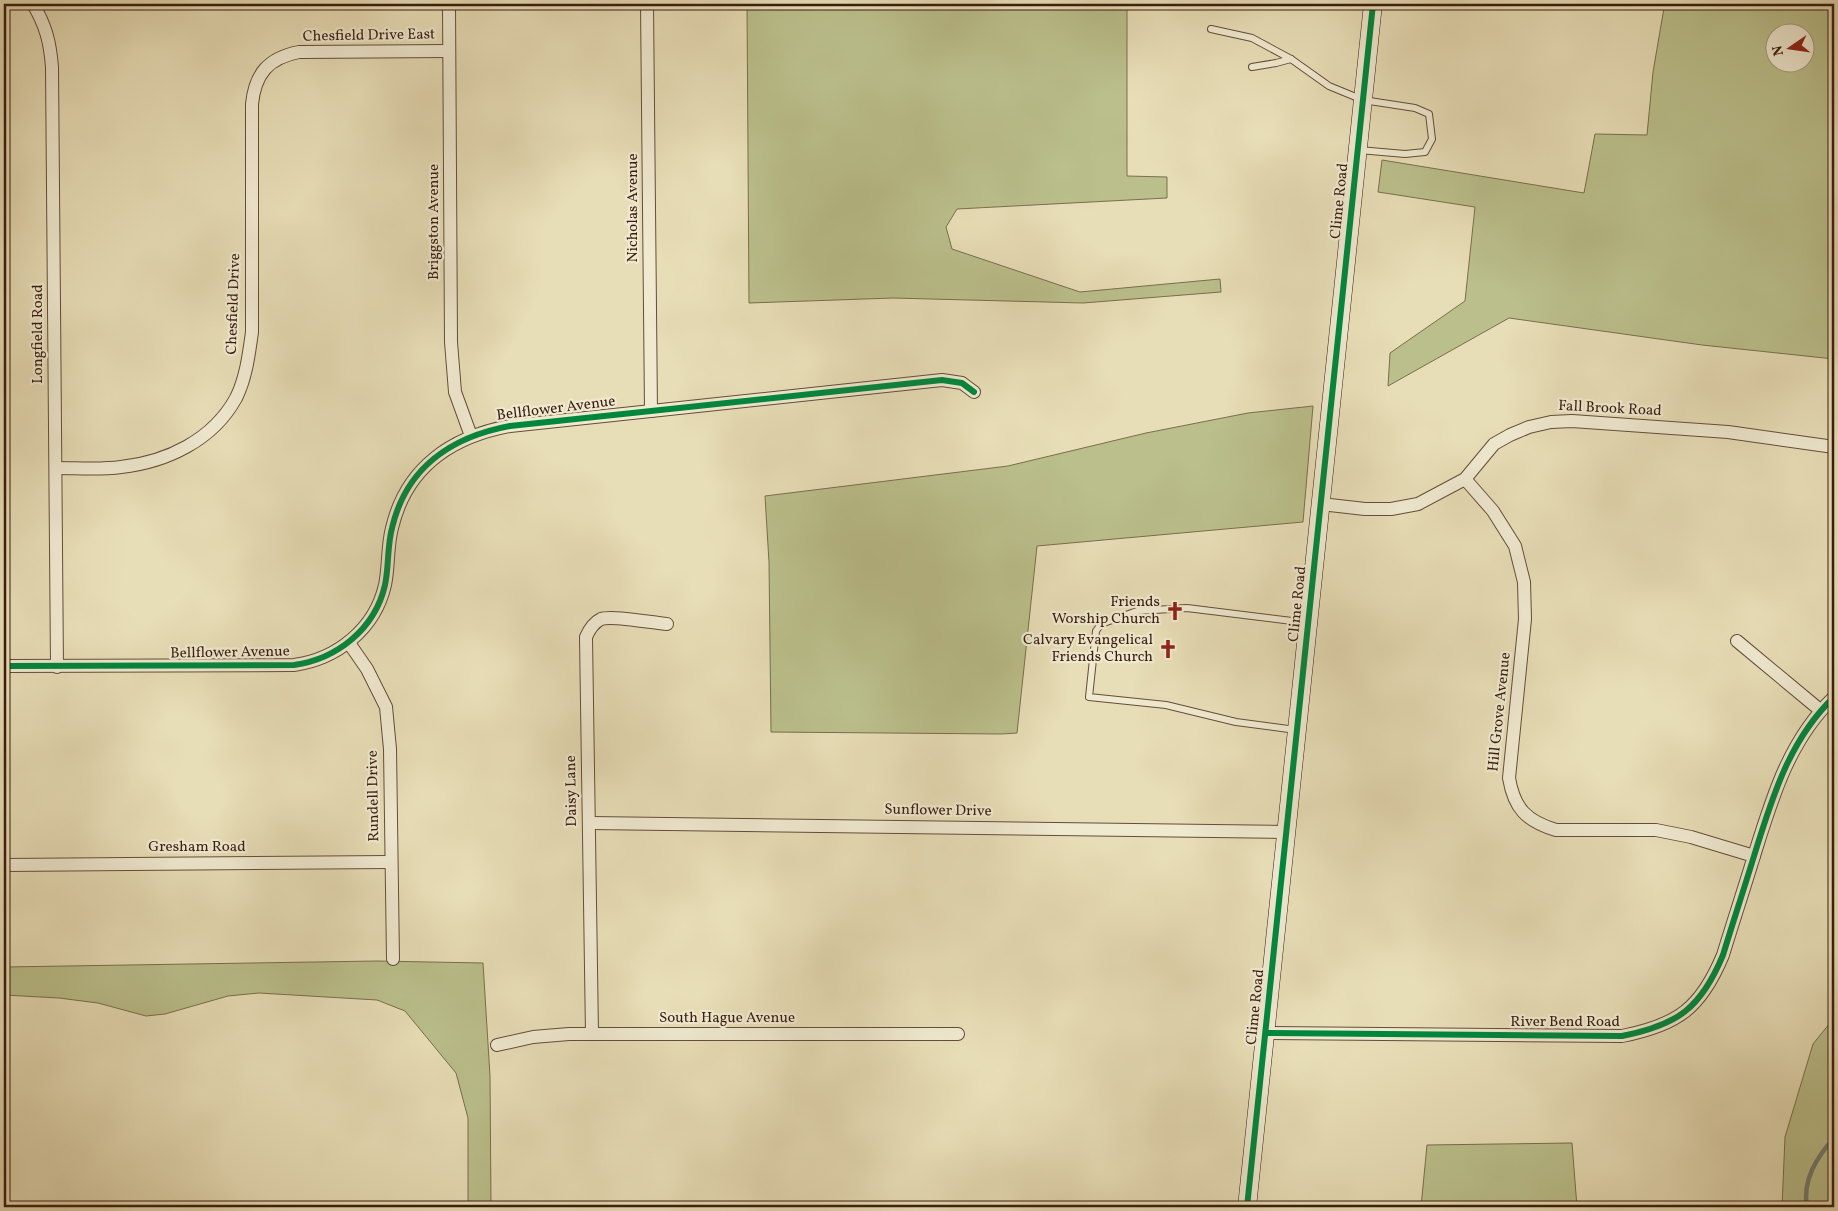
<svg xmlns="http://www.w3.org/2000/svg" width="1838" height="1211" font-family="Vollkorn,serif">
<rect width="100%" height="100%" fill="#e7ddb6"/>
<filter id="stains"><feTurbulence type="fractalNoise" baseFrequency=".004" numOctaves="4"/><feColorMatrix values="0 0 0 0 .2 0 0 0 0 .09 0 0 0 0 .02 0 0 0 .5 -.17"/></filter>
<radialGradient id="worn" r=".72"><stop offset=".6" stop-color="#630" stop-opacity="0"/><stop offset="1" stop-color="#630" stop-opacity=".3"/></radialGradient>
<g fill="#babf8b" stroke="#7a6e4d" fill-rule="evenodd">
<path d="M747,4H1127V176L1167,177V198L957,209L946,227L952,249L1080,292L1220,279L1221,292L1083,303L893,298L749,303Z"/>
<path d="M1639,4H1834V359L1702,345L1509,318L1388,386L1390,353L1465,301L1475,207L1378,192L1382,160L1584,193L1595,134L1647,135L1653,72L1664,8ZM1776,32H1806V62H1776Z"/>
<path d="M1313,406L1303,522L1037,546L1017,733L1002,734L771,732L769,562L765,496L1008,466L1146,433L1248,413Z"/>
<path d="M377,961L483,963L490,1076L491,1207H468V1118L456,1073L405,1011L377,1000L259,993L228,996L165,1014L146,1016L98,1003L59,998L4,995V967Z"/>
<path d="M1834,1018V1207H1782L1785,1137L1813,1044Z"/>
<path d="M1572,1143L1577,1207H1421L1427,1145Z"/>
</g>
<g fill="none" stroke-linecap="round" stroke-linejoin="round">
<path stroke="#727c72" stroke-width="4.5" d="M1807,1207C1802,1180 1817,1157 1834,1138"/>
<g stroke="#654d39" stroke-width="8">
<g id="lane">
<path d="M1211,29L1252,38L1291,59L1329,86L1363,100L1415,108L1429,114L1432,139L1425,152L1405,154L1359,150"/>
<path d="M1252,67L1276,63L1291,59"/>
<path d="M1296,730L1236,722L1166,705L1089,697L1096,631L1101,624L1137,611L1187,608L1308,623"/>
</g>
</g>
<g stroke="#654d39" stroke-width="14">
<g id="street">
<path d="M33,4C46,26 50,42 52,67L57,667"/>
<path d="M449,4L451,342L455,392L471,436"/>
<path d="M647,4L651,411"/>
<path d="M56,468C77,468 100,470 121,467C167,462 213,440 236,398C246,378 249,354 252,332V104C255,74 268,58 299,52L449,51"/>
<path d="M1465,479L1493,511L1515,546L1524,582L1525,619L1509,778C1514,808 1526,821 1556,830H1656L1691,837L1754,856"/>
<path d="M1321,504L1365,509H1391L1418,504L1465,479L1494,444L1510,435L1529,427L1551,422L1572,421L1728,432L1834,447"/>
<path d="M1737,641L1820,710"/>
<path d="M349,643L367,669L386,707L390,749L393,959"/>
<path d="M4,666L294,665C337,659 375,629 385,585C389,566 387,547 392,528C406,468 451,437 510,426L942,380L962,383L974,392"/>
<path d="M590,823L1286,832"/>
<path d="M4,865L391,862"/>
<path d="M1266,1033L1622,1036C1678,1025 1701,1008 1723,955C1733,922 1744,889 1754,856C1772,798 1789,740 1834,697"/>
<path d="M592,1034L586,637C589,630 593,623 601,619C612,615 653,623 667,624"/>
<path d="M497,1045L533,1037L569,1034H958"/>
</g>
</g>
<g stroke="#3a1d0f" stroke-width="19">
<path id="secondary" d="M1247,1207L1373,4"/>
</g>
<use href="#lane" stroke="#efe9d0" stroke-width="6"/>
<use href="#street" stroke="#efe9d0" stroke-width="12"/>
<use href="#secondary" stroke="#efe9d0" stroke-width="18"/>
<g stroke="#efe9d0" stroke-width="9">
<g id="cycleway">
<path d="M4,666L294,665C337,659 375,629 385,585C389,566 387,547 392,528C406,468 451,437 510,426L942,380L962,383L974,392"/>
<path d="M1266,1033L1622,1036C1678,1025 1701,1008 1723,955C1733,922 1744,889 1754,856C1772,798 1789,740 1834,697"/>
<path d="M1247,1207L1373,4"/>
</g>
</g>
<use href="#cycleway" stroke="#00873e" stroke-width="6"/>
</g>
<defs>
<g id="church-bare" transform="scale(1.5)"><path d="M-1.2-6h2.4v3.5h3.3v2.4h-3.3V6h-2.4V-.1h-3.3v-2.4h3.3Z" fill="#8f2418" stroke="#efe9d0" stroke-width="2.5" paint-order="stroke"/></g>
</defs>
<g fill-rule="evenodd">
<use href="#church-bare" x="1175" y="611"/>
<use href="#church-bare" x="1168" y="649"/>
</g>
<g text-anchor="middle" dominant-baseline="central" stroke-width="4.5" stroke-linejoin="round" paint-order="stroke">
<g font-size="15" fill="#3a1d0f" stroke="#efe9d0">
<text transform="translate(369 36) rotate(-1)">Chesfield Drive East</text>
<text transform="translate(1340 201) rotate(-84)">Clime Road</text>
<text transform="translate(633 208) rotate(-90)">Nicholas Avenue</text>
<text transform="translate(434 222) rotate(-90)">Briggston Avenue</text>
<text transform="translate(234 304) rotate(-88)">Chesfield Drive</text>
<text transform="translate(38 334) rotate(-90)">Longfield Road</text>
<text transform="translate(556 409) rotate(-7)">Bellflower Avenue</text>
<text transform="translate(1610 409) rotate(3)">Fall Brook Road</text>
<text transform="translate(1298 604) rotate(-84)">Clime Road</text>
<text transform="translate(230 653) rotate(-1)">Bellflower Avenue</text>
<text transform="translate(1500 712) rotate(-84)">Hill Grove Avenue</text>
<text transform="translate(572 791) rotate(-91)">Daisy Lane</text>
<text transform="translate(374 796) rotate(-91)">Rundell Drive</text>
<text transform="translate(938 811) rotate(1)">Sunflower Drive</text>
<text x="197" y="847">Gresham Road</text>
<text transform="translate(1256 1007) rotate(-84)">Clime Road</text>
<text x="727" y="1018">South Hague Avenue</text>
<text x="1565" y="1022">River Bend Road</text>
</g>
<g font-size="15" fill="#3a1d0f" stroke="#efe9d0" text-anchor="end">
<text x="1160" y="602">Friends<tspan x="1160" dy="17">Worship Church</tspan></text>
<text x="1153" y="640">Calvary Evangelical<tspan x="1153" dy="17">Friends Church</tspan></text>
</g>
</g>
<rect width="1838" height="1211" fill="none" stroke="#e7ddb6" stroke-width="20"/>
<rect x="5" y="5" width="1828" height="1201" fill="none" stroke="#3a1d0f" stroke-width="2.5"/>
<rect x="10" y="10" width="1818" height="1191" fill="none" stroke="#3a1d0f"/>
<g transform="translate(1790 48) rotate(257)"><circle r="24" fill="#efe9d0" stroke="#a79783"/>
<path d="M0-4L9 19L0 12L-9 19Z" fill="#8f2418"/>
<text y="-8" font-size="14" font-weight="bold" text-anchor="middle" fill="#3a1d0f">N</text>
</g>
<rect width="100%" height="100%" filter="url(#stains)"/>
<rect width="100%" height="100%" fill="url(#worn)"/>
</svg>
